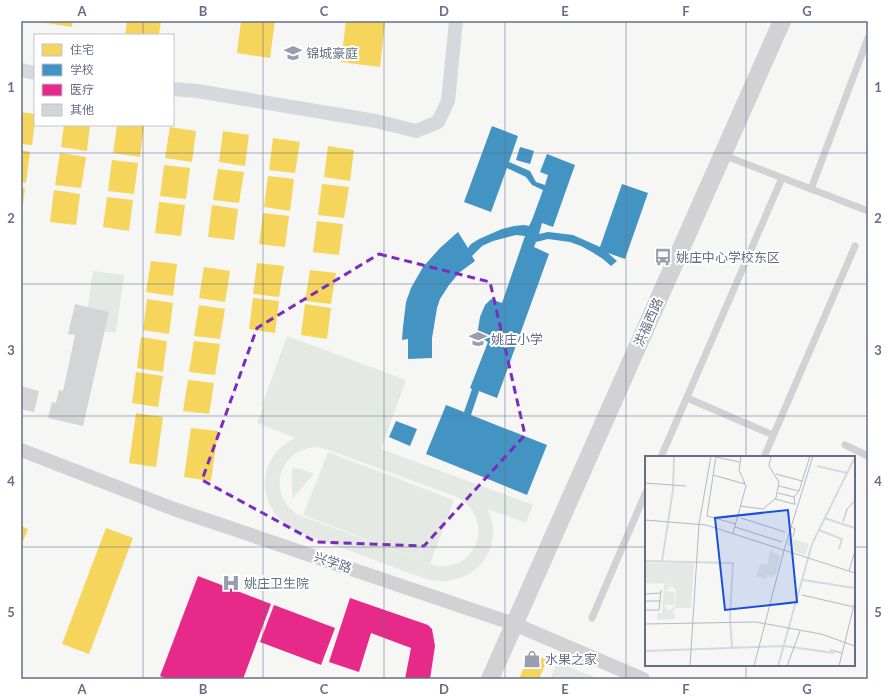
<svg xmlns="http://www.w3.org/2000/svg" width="889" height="700" font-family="Lato,'Noto Sans SC',sans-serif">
<rect width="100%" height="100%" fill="#f6f6f5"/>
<g fill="#e4e9e3" fill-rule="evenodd">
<path d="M93,271L124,275L116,333L85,328Z"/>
<path d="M287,336L406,380L381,449L533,505L526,523L488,509C490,515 493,522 493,530C494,568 458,589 423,578L296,531C265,516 254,477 278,450C283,445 289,441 295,438L257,423L264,406L269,408L262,405ZM315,447L326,449L457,497C499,520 473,579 430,564L454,500L328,452L303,515L424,561L298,515C267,495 277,451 315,447Z"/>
<path d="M292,468L301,469L314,474L292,499Z"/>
<path d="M557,662L599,679H550Z"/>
</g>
<g fill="#f6d55c">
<path d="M40,21H73L72,27L40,22Z"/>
<path d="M127,21H161L159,35H125Z"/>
<path d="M241,21H275L270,58L237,53Z"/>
<path d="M346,21H373L385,23L380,67L341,62Z"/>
<path d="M21,112L35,114V121L32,145L21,144Z"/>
<path d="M64,125H90L87,151L61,147Z"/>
<path d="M117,125L144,126L140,157L113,153Z"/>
<path d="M170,127L196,131L192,162L165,158Z"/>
<path d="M223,131L249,135L245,166L219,162Z"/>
<path d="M273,138L300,142L295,173L269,170Z"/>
<path d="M328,146L354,150L350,181L324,177Z"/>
<path d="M21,150L30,152L26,183L21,182Z"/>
<path d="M60,153L86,157L81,188L55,185Z"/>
<path d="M112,160L138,163L134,194L108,191Z"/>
<path d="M164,165L190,168L186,199L160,196Z"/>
<path d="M218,169L244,172L239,203L213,200Z"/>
<path d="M268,176L294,179L290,211L264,207Z"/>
<path d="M322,184L349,187L344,218L318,215Z"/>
<path d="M21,188H25L22,213H21Z"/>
<path d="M54,190L80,194L76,225L50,222Z"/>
<path d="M107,197L133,200L129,231L103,227Z"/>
<path d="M159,202L185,205L181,236L155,233Z"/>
<path d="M212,205L238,209L234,240L208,237Z"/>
<path d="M263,213L289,216L285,247L259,244Z"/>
<path d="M317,221L343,224L339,255L313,252Z"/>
<path d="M151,261L177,264L173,296L146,292Z"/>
<path d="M257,263L284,266L279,297L253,294Z"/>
<path d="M204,267L230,271L225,302L199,298Z"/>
<path d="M310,270L336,273L331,304L305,301Z"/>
<path d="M253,298L279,301L275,333L249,329Z"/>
<path d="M147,299L173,303L169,334L143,330Z"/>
<path d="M305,304L331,308L327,339L301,335Z"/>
<path d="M199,305L225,309L220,339L194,336Z"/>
<path d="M141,337L167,341L163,372L137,368Z"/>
<path d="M194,341L220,344L215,375L189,372Z"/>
<path d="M136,372L163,376L158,407L132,403Z"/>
<path d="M188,380L214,383L209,414L183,411Z"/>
<path d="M136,413L163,417L156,467L129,463Z"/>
<path d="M191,428L218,431L211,481L184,477Z"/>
<path d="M21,526L28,529L21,546Z"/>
<path d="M106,528L133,538L89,654L62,644Z"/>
<path d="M530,652L547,660L539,679H519Z"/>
</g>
<g fill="#4393c3">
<path d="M492,126L518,136L509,162L530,171L536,182L545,185L548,175L540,172L547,154L575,165L553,227L542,223L539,234L548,232L573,235L600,247L622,184L648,193L625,259L608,253L617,261L611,266L603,259L592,252L581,246L570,242L548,239L536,242L534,247L549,254L497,398L479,391L471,415L547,445L527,495L426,454L446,405L464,412L472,389L470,388L488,342L477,336L480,317L485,305L491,299L502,303L525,236L516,235L493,241L482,246L472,256L475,261L460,272L449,285L440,299L437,308L432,338V358L408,359V339L402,340L403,327L406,302L411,288L423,267L440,248L458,232L468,248L471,244L479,239L502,229L514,226L524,225L529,226L532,220L543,190L532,185L526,177L507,168L491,212L464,202Z"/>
<path d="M520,147L534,151L530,164L516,160Z"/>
<path d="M396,421L417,429L410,446L389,437Z"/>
</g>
<g fill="#e7298a">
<path d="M198,576L271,604L243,679H168L160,676Z"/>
<path d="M350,598L428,625L432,629L435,646L430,679H405L411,648L371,633L359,672L329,662Z"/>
<path d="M274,605L335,628L321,665L260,642Z"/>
</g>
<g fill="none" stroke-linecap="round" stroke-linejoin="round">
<g stroke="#d5d9de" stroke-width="14">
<path d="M21,70L35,73"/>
<path d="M173,89L197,91L376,121L416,131L438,122L448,101L456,21"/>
</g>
</g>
<g fill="#d4d5d6">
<path d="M75,304L109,312L83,426L48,418L52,402L56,403L59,390L63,391L75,335L68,334Z"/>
<path d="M21,386L39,391L34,412L21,409Z"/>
</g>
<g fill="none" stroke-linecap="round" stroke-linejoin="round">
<g stroke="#d2d2d4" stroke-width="7">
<path d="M723,155L868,211"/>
<path d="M811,189L868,38"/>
<path d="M687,398L773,435"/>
<path d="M845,445L868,456"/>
<path d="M661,457L782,178"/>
<path d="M764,457L855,246"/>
<path d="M592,618L646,492"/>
</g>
<path stroke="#d2d2d4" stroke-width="14" d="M21,450L174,509L514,624L643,679"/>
<path stroke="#d2d2d4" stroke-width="18" d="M490,679L782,21"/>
</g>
<path fill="none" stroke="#7b2cbf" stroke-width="3" stroke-dasharray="8 5" stroke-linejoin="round" d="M379,254L490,282L525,435L424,546L316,542L202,480L257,328Z"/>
<path fill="none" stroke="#656e87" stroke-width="1" stroke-opacity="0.55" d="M143,21V35M263,21V679M384,21V679M505,21V679M626,21V679M746,21V457M143,125V679M21,153H868M21,284H868M21,416H868M21,547H646M854,547H868M746,665V679"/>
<defs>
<g id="school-bare" transform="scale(1.38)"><path d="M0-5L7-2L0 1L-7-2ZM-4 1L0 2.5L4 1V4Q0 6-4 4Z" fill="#989eae" stroke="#fff" stroke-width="2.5" paint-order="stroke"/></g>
<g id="bus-bare" transform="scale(1.38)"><path d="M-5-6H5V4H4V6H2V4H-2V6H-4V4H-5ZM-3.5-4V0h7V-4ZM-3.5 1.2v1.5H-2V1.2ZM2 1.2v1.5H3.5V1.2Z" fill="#989eae" stroke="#fff" stroke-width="2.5" paint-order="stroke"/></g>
<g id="hospital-bare" transform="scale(1.38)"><path d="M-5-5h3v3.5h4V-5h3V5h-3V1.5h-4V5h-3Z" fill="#989eae" stroke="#fff" stroke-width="2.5" paint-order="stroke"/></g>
<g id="shop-bare" transform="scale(1.38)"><path d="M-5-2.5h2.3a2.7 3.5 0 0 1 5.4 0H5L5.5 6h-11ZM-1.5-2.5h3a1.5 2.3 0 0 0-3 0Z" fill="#989eae" stroke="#fff" stroke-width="2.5" paint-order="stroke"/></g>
</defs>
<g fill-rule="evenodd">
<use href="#school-bare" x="293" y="53"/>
<use href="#bus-bare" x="663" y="257"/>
<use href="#school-bare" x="478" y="339"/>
<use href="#hospital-bare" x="231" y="583"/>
<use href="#shop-bare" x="532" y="659"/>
</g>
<g text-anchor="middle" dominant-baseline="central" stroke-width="4" stroke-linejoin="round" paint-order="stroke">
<g font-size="13" fill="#656e87" stroke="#fff" text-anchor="start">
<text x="306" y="53">锦城豪庭</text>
<text x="676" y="257">姚庄中心学校东区</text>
<text x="491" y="339">姚庄小学</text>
<text x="244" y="583">姚庄卫生院</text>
<text x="545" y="659">水果之家</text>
</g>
<g font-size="13" fill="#656e87" stroke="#fff">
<text transform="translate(648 322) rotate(-66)">洪福西路</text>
<text transform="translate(333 562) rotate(19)">兴学路</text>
</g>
</g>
<g transform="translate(645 456)">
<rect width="210" height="210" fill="#f6f6f5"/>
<path d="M144,82L164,88L160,99L149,95V91L142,89ZM126,93L128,97L133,98L135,102L131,118L127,121L122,119L121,123L112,120L115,108L122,109ZM0,107H49L46,152H31L26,157H30V163L12,164V157H23H17L19,128H25L0,127ZM27,130L31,134L30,150L24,155L19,149H29L30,136L20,135Z" fill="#e4e9e3" fill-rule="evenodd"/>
<path fill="none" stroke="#d5d9de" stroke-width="2" d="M172,10L202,17M179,62L210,72M174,74L197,83L194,93M0,105L88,107L85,161L87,192M17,105L28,34L29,0M158,124L210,132M0,195L139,190L189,197M133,210L167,88L210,1"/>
<path fill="none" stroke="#b3b8c2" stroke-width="1" d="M71,0L62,60L91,68M71,1L94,6M131,18L157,25M68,19L100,28M0,27L41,30M134,30L154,35M133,37L149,41M130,43L149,48M150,49L149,41L154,35L165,0M95,50L118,53L131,42L134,26L124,10L126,0M96,62L140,76M0,64L61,69L210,117M198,66L202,53L210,44M90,71L137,86M146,71L150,73L148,81M88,77L101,30L94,14L96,0M204,115L210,95M0,138L16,137M157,139L209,151M0,145H16M0,154H14L16,134M0,168L111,166L176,178L210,190M185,194L197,197M45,210L54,68L66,0M109,210L139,94L168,0M142,210L155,175M194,210L210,145"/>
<path fill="#1d4ed8" fill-opacity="0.15" stroke="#1d4ed8" stroke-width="2" d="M143,54L152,146L80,154L70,62Z"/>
<rect width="210" height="210" fill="none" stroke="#656e87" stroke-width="2"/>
</g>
<rect width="889" height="700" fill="none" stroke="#ffffff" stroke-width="44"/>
<rect x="34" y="34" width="140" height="92" fill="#ffffff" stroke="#c1c5cf"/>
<rect x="42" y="44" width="20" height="12" fill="#f6d55c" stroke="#c1c5cf"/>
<text x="70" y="54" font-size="12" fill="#656e87">住宅</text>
<rect x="42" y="64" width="20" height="12" fill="#4393c3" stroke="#c1c5cf"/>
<text x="70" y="74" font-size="12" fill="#656e87">学校</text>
<rect x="42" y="84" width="20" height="12" fill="#e7298a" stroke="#c1c5cf"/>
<text x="70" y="94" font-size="12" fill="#656e87">医疗</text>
<rect x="42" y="104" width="20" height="12" fill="#d4d5d6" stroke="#c1c5cf"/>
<text x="70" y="114" font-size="12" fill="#656e87">其他</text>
<rect x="22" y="22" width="845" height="656" fill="none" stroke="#656e87" stroke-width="1.5"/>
<g font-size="13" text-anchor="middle" font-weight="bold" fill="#656e87">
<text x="82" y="16">A</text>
<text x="203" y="16">B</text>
<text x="324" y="16">C</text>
<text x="444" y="16">D</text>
<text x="565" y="16">E</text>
<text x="686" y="16">F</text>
<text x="807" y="16">G</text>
<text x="11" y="92">1</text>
<text x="878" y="92">1</text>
<text x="11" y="223">2</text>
<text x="878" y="223">2</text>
<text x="11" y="355">3</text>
<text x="878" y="355">3</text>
<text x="11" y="486">4</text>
<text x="878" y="486">4</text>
<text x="11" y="617">5</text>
<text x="878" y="617">5</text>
<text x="82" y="694">A</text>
<text x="203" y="694">B</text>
<text x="324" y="694">C</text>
<text x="444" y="694">D</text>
<text x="565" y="694">E</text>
<text x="686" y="694">F</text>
<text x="807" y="694">G</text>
</g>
</svg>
